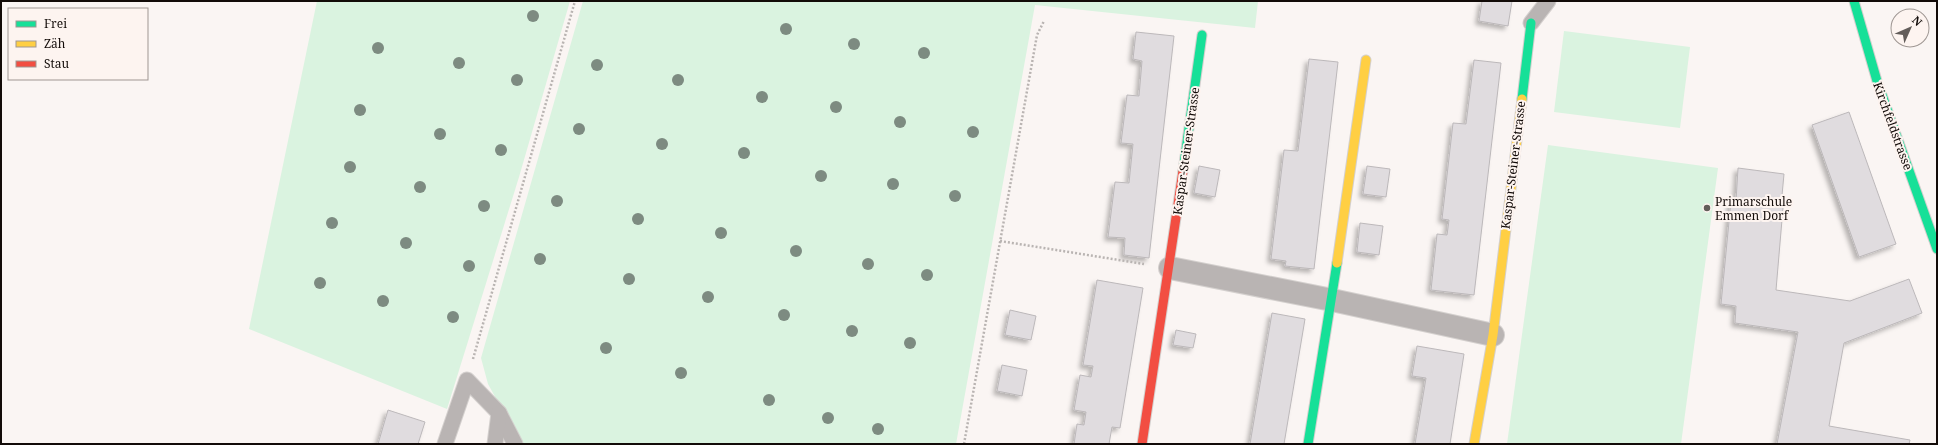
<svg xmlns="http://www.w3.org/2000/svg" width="1938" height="445" font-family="'Noto Serif',serif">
<defs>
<filter id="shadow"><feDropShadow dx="-3.5" dy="3.5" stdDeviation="2" flood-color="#0004"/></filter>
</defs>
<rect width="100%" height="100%" fill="#faf5f3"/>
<g fill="#daf3e0">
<path d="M317,1H570L519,177L447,409L249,329Z"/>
<path d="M583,1H1258L1255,28L1035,5L956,444H518L509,422L488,384L481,358Z"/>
<path d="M1564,31L1690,47L1680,128L1554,112Z"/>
<path d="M1548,145L1718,168L1681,444H1507Z"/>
</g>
<g fill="#e0dcdf" stroke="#bcb8ba" filter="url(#shadow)">
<path d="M1482,1H1512L1508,26L1479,21Z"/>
<path d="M1136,32L1174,36L1149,258L1124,255L1125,238L1108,237L1115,182L1129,183L1133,144L1121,143L1127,95L1139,96L1142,61L1133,59Z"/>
<path d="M1309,59L1338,62L1314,269L1285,266L1286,261L1271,259L1284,150L1298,151Z"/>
<path d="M1474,60L1501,63L1474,295L1431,290L1437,234L1447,235L1449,220L1442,219L1453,123L1466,124Z"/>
<path d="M1849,112L1896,244L1859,257L1812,125Z"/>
<path d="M1199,166L1220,170L1215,197L1194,193Z"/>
<path d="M1367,166L1390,169L1386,197L1363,194Z"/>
<path d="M1738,168L1784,174L1781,206L1783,208L1776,290L1850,301L1909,279L1922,313L1844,343L1829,426L1910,440L1909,444H1777L1798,332L1735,323L1736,306L1721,304L1731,201H1736Z"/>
<path d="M1360,223L1383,226L1379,255L1357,252Z"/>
<path d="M1097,280L1143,288L1120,428L1112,427L1109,444H1074L1077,424L1084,425L1086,412L1074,410L1080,375L1091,377L1093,366L1083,365Z"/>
<path d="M1010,310L1036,316L1031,340L1005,335Z"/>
<path d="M1272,313L1305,319L1284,444H1250Z"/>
<path d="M1176,330L1196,334L1193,348L1173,345Z"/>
<path d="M1417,346L1464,354L1450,444H1415L1426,378L1412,376Z"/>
<path d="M1002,365L1027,370L1022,396L997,391Z"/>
<path d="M388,410L425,422L418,444H378Z"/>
</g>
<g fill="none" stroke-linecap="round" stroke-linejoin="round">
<g stroke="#d4d0ce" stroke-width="17">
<g id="lane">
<path d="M1531,23L1548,1"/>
<path d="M445,444L467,380L499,413L515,444"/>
<path d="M495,444L499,413"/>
</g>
</g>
<g stroke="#d4d0ce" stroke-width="24">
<path id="street" d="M1170,268L1332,300L1493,335"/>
</g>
<g stroke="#d4d0ce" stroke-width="11">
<g id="fast">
<path d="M1854,1L1877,81L1937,249"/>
<path d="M1522,99L1531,23"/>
<path d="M1183,171L1202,35"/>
<path d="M1308,444L1337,263"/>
</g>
</g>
<g stroke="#d4d0ce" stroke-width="11">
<g id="slow">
<path d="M1337,263L1366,60"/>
<path d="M1474,444L1493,335L1522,99"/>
</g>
</g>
<g stroke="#d4d0ce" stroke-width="11">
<path id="jam" d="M1142,444L1183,171"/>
</g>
<g stroke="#b9b4b2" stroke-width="2.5" stroke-dasharray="2 2" stroke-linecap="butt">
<path d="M1000,241L1144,264"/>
<path d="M473,359L575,1"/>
<path d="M964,444L1037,35L1044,21"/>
</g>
<use href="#lane" stroke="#b9b4b3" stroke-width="15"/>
<use href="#street" stroke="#b9b4b3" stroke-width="22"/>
<use href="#fast" stroke="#16e098" stroke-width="9"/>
<use href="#slow" stroke="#ffcf43" stroke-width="9"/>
<use href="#jam" stroke="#f24e42" stroke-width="9"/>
</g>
<g fill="#7d8b81">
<circle cx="533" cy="16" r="6"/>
<circle cx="786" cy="29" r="6"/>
<circle cx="854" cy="44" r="6"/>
<circle cx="378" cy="48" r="6"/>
<circle cx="924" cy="53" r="6"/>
<circle cx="459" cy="63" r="6"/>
<circle cx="597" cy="65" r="6"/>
<circle cx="517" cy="80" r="6"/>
<circle cx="678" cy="80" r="6"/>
<circle cx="762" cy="97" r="6"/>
<circle cx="836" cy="107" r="6"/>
<circle cx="360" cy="110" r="6"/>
<circle cx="900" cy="122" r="6"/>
<circle cx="579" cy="129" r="6"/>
<circle cx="973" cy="132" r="6"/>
<circle cx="440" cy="134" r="6"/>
<circle cx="662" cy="144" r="6"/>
<circle cx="501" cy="150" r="6"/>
<circle cx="744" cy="153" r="6"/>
<circle cx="350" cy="167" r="6"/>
<circle cx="821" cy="176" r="6"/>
<circle cx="893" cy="184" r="6"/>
<circle cx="420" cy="187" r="6"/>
<circle cx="955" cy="196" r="6"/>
<circle cx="557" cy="201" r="6"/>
<circle cx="484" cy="206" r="6"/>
<circle cx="638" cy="219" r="6"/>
<circle cx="332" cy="223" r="6"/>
<circle cx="721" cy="233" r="6"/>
<circle cx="406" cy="243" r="6"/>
<circle cx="796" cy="251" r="6"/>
<circle cx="540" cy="259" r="6"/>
<circle cx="868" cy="264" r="6"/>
<circle cx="469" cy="266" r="6"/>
<circle cx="927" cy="275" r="6"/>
<circle cx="629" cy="279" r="6"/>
<circle cx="320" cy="283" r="6"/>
<circle cx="708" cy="297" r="6"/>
<circle cx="383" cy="301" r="6"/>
<circle cx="784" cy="315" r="6"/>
<circle cx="453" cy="317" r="6"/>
<circle cx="852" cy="331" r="6"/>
<circle cx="910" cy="343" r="6"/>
<circle cx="606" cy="348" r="6"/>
<circle cx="681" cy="373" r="6"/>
<circle cx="769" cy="400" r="6"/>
<circle cx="828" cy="418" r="6"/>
<circle cx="878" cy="429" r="6"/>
</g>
<circle fill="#635d5a" stroke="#fdf4f0" stroke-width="1.5" cx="1707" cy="208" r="4"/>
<g text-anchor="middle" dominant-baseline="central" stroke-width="4" stroke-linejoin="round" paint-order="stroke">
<g font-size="12" fill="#120b08" stroke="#fdf4f0">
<text transform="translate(1893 126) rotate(70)">Kirchfeldstrasse</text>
<text transform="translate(1186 151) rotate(-82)">Kaspar-Steiner-Strasse</text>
<text transform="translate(1513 165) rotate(-83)">Kaspar-Steiner-Strasse</text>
</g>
<g font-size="12" fill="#120b08" stroke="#fdf4f0" text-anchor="start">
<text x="1715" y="201">Primarschule<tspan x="1715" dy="14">Emmen Dorf</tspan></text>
</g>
</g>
<rect width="1938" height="445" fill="none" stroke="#120b08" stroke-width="4"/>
<rect x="8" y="8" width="140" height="72" fill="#fdf4f0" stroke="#9f9793"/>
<rect x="16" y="21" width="20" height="6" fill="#16e098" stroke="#9f9793"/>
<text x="44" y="28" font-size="12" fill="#120b08">Frei</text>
<rect x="16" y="41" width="20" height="6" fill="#ffcf43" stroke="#9f9793"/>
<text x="44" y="48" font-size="12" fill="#120b08">Zäh</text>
<rect x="16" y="61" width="20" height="6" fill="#f24e42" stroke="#9f9793"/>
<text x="44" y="68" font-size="12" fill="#120b08">Stau</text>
<g transform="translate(1910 28) rotate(45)"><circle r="19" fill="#fdf4f0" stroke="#9f9793"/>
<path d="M0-3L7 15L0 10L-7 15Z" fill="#635d5a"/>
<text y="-6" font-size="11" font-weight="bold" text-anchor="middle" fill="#120b08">N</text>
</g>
</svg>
